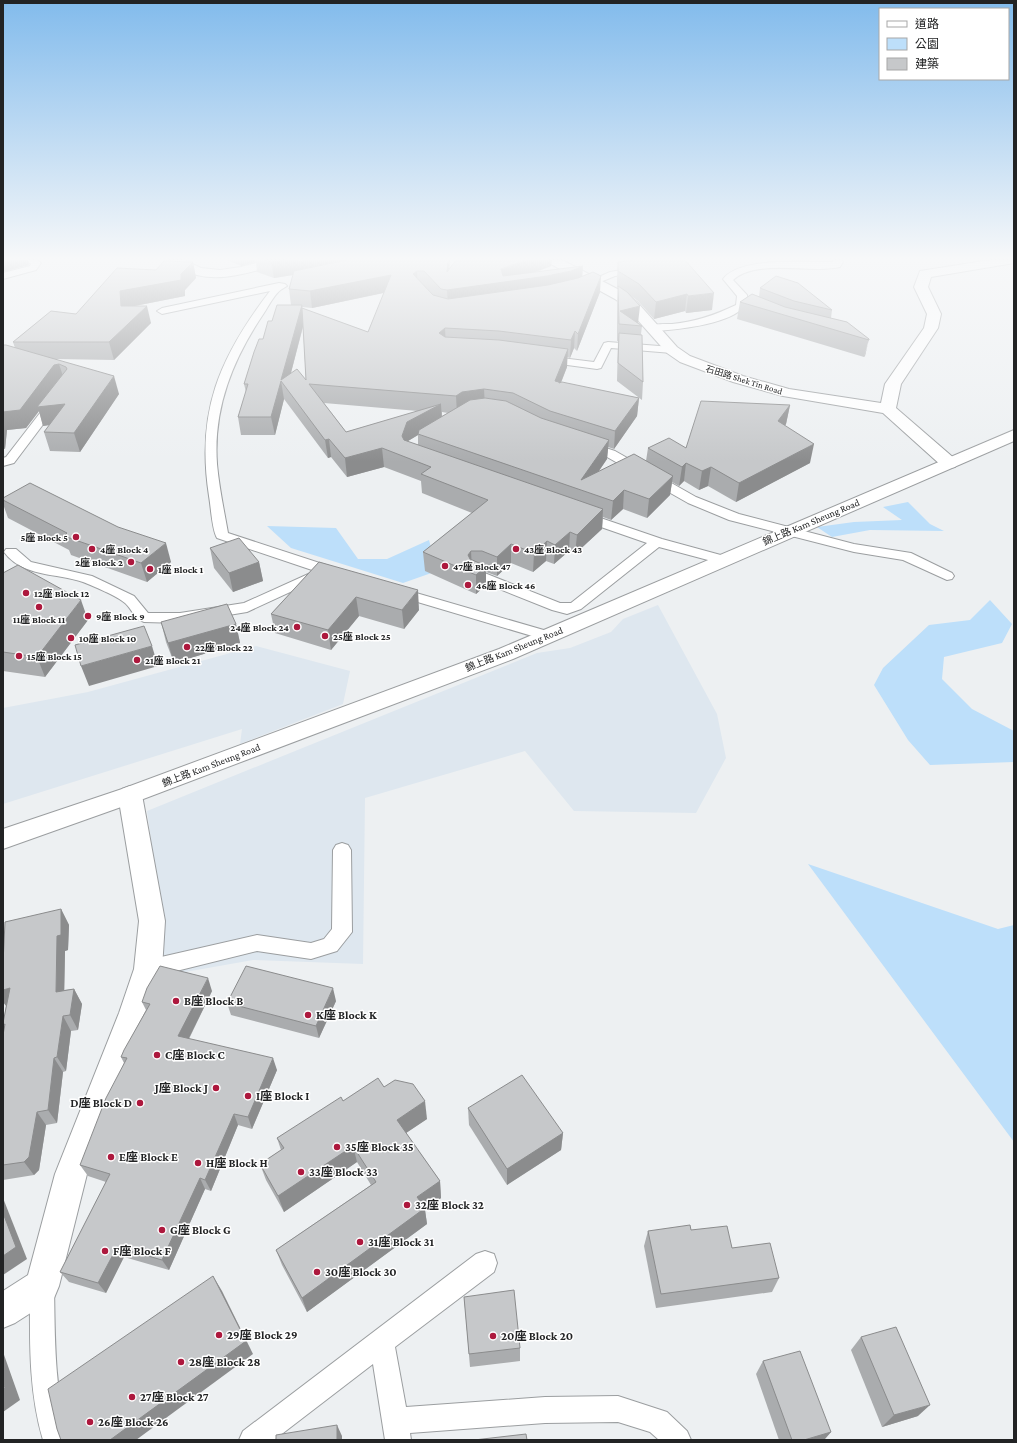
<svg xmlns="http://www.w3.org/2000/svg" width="1017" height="1443" font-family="'Crimson Pro','Noto Sans TC',serif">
<rect width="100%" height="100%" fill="#edf0f2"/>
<g fill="#dee7ef">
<path d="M658,605L717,714L726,758L696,813L574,811L525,751L365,798L363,964L253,960L151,978L162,920L147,811L537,653L570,648L611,632L623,619Z"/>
<path d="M256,646L350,671L343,704L240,744L242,729L3,804V708L88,692Z"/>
</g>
<g fill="#bddffa">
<path d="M908,502L930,524L944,531L870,530L832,537L817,527L854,522L902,520L883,507Z"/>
<path d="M267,526L336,528L358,559H387L429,540L437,571L403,583L291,548Z"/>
<path d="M990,600L1012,624L1002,643L944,657L942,679L972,709L1014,731V762L930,765L908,740L874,685L883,668L929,625L970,620Z"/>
<path d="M808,864L998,929L1014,925V1142Z"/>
</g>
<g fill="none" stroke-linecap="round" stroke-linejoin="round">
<g stroke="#9b9ea0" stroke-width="2">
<g id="service">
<path d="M27,260H37L41,263L36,270L3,279V273L30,266L31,264Z"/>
<path d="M833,260H841L843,262L840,267C811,274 757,258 733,280L747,295C747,300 747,305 742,309C724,325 676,330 653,331L648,328C653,323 665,324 672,324C695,322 715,315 736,305L737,296L723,279C741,256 806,263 833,262Z"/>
<path d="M639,267L644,270L642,272L615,276L581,290L576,287L610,272Z"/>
<path d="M279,283L285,284L287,286C285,287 284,288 282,289C275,293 268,307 264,313C233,359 213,408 217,464C219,487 224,510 228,533L341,570L343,573L341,576L336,577L327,575L247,612L180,623L144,622C134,619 132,609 125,603C117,596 93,586 83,582C57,573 22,577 4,552L6,549H16L31,562L92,576L134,596L148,613H180L244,603L315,571L217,538C212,530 211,507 209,496C196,412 219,358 270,291L162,314L157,311L162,308Z"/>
<path d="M608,342L672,347L677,350L672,353L611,348L601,368L597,369L545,362L540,359L545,356L594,362L604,343Z"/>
<path d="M54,399L60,402L14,463L3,466V458L6,457L50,400Z"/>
<path d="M587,442L615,451L696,497L739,514L854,544L911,553L952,573L954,576L952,579L947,580L903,560L854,552L729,520L688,503L607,457L583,449L581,446L583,443Z"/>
<path d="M583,512L662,539L728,557L730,560L728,563L723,564L659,547L581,609L567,614L552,610L472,578L470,575L472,572H482L560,603H571L647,543L578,519L577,516Z"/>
<path d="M399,588L554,633L556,636L554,639L549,641L394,595L392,592L394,589Z"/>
<path d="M342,843L348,845L351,850L352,932L337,951L311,959L257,951L148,978L141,975L138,969L141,963L148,960L257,935L311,943L324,939L332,929L333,850L336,845Z"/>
<path d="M485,1251L494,1254L497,1263L494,1272L395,1347L406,1407L545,1397L618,1396L667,1412L687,1431L691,1440H659L650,1432L618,1422L545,1423L410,1433L411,1440H385L373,1364L274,1440H239L243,1431L476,1254Z"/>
<path d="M42,1274L51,1277L54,1286C55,1338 54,1389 69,1440H43C28,1389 30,1338 30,1286L33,1277Z"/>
</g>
</g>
<g stroke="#9b9ea0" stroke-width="2">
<g id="minor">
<path d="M169,260H184L201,268L220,270L241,267L267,260H287L285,263C251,271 215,287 181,269C177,266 172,264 169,260Z"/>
<path d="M547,260H562L625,293L637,302L677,347L690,356L743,376L789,389L881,403L885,384L924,328L927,314L914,287L920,271L990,260H1014V263L931,277L928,287L941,314L938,328L901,384L896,408L955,459L957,463L955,467L949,468L943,467L883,413L783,396L733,382L680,362L667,353L627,308L615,299L549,263Z"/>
<path d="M130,786L138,789L142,795L165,921L162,969L147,1013L87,1174L59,1286L54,1298L15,1323L3,1328V1291L28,1275L55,1174L119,1013L134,969L139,921L118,795L122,789Z"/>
</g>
</g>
<g stroke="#9b9ea0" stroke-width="2">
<path id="secondary" d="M1014,430V441L513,659L138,801L3,849V829L122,789L499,649Z"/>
</g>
<use href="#service" fill="#fff" fill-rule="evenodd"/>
<use href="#minor" fill="#fff" fill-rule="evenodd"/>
<use href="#secondary" fill="#fff" fill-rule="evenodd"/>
</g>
<g fill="#aaacae" fill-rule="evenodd">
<path d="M227,260H450L449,269L551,266L537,272L582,276L600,292L577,351L574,348L570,358L567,357V367L561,383L639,398L637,416L614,449L608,447L607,459L599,471L646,461L648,448H686L790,405L786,424L785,426L810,463L736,502L708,486L699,490L684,481L679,486L672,482L670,495L647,518L623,509L611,520L603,517L602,529L575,554L569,551L554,564L546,561L533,572L511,563L497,576L486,572V585L476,594L425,571L423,552L472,513L422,493L421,481L384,467L347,477L331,457L328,458L284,399L275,435H241L238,417L246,392L244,384L263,339L272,321L291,305L289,289L293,275L274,278L257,272L256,262L241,266ZM384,293L368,332L302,309V307L312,308ZM303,327L306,380L291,373ZM324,403L418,411L346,432ZM442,412L448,413L442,416ZM418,435V445L408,442V441Z"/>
<path d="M635,260L712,310L686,313L685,311L654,319L638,301L631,296L638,323L642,326L641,334L643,382L642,400L617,381L618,341H617V302L618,288L617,287V278L618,262Z"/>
<path d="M193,262L196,278L185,290V296L135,306L151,323L114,360L56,359L119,394L80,452L50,451L44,432L49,425L43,426L39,411L26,428L7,430L5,449H3V345L15,348L13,342L76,314L156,270Z"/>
<path d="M760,288L832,310L831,318L869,339L864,357L737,319L740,302L759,297Z"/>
<path d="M3,498L171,562L147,582L71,555L69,550L8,518L3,504Z"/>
<path d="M210,548L259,562L263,581L233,592L214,568Z"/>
<path d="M319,562L419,610L404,629L359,616L331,650L275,633L271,614Z"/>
<path d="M3,573L88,620L45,677L3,671Z"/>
<path d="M161,622L236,624L240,643L174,663L166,642Z"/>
<path d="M61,909L69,925L68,950L65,951L64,990L74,989L82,1004L78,1030L71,1031L66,1071L63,1072L57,1123L46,1125L39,1170L34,1175L3,1180V1035L4,1027L3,1025V1023L6,1006Z"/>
<path d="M212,991L189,1039L277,1070L252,1129L238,1125L211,1191L205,1189L169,1270L124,1257L106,1293L69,1282L60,1272L106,1182L88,1176L80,1165L124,1063L121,1057L146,1010L142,1002Z"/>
<path d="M336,1001L319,1038L231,1015L227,1003Z"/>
<path d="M384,1087L427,1119L406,1133L440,1181L441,1198L425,1210L427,1224L307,1312L282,1265L276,1250L371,1185L357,1162L284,1212L266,1180L260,1164L281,1150L277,1138L343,1101Z"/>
<path d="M468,1108L563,1133L561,1150L507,1185L469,1125Z"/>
<path d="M691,1230L732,1248L779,1278L772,1292L656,1308L644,1246L648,1231Z"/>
<path d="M464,1297L520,1348V1361L470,1367Z"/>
<path d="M861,1337L918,1416L882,1427L851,1350Z"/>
<path d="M763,1361L831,1432L824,1440H779L756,1374Z"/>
</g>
<g fill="#8b8c8d">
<path d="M3,260H28L29,265L3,272Z"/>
<path d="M240,260H255V262L241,266Z"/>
<path d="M285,260H344L345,269L299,274L274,278L271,262Z"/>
<path d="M448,260H450L448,289L447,272Z"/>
<path d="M526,260H552L551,266L514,280L583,266L582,283L448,306L447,290Z"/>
<path d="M193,262L196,278L185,290V296L124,308L121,306L120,291L181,274Z"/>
<path d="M417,271L418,288L413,274Z"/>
<path d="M391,275L392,291L312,308L310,291Z"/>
<path d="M601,276L600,292L577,351L578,334Z"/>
<path d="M714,293L712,310L686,313L688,296Z"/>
<path d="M687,294L685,311L654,319L656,302Z"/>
<path d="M302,305L304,322L287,388L281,380Z"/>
<path d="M147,306L151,323L114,360L109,342Z"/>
<path d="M640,306L638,323L631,325L620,311Z"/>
<path d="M445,328L446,346L439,333Z"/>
<path d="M575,331L574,348L570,358L571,340Z"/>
<path d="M869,339L865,356L864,357L869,340Z"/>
<path d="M568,349L567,367L559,387L555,381Z"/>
<path d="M59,364L65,382V404L70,422L43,426L39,411L26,428L7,430L5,449L3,445V412L54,365Z"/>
<path d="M114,376L119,394L80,452L74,433Z"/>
<path d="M281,381L284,399L275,435L271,417Z"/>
<path d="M484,389L485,408L457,414L456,396L462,392Z"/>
<path d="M639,398L637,416L614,449L615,431Z"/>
<path d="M441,404L442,422L418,434V435L408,441L404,455L402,436L407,422Z"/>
<path d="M790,405L786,424L774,440L778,421Z"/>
<path d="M329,439L331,457L328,458L325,440Z"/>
<path d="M609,440L607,459L585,491L581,480Z"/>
<path d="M814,444L810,463L736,502L739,483Z"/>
<path d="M382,448L384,467L347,477L345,458Z"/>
<path d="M686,463L684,481L679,486L682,467Z"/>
<path d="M711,467L708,486L699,490L702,471Z"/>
<path d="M673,476L670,495L647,518L649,499Z"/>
<path d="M624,490L623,509L611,520L613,501Z"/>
<path d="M603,509L602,529L575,554L577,535Z"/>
<path d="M570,532L569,551L554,564L555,545Z"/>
<path d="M547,541L546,561L533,572L534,553Z"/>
<path d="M166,543L171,562L147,582L141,563Z"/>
<path d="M511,544V563L497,576V557Z"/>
<path d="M471,551L472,570L468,555Z"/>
<path d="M259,562L263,581L233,592L229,573Z"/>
<path d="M486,566V585L476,594V575Z"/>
<path d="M418,590L419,610L404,629L402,610Z"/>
<path d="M356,597L359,616L331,650L328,630Z"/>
<path d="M81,600L88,620L45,677L37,657Z"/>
<path d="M236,624L240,643L174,663L168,643Z"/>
<path d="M152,646L158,666L89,686L81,666Z"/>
<path d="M61,909L69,925L68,950L65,951L64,1006L56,992L57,936Z"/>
<path d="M208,978L212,991L184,1048L178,1036Z"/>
<path d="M10,988L19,1003L6,1006L3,1002V990Z"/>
<path d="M333,988L336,1001L319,1038L316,1026Z"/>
<path d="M74,989L82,1004L78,1030L70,1015Z"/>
<path d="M63,1016L71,1031L66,1071L57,1057Z"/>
<path d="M54,1058L63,1072L57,1123L48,1110Z"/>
<path d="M273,1058L277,1070L252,1129L248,1117Z"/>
<path d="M425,1101L427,1119L400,1137L397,1120Z"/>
<path d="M37,1112L46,1125L39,1170L34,1175L24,1162Z"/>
<path d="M234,1114L238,1125L211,1191L205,1180Z"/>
<path d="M563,1133L561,1150L507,1185V1169Z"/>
<path d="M353,1146L357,1162L284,1212L278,1196Z"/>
<path d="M200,1178L205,1189L169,1270L162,1260Z"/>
<path d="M440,1181L441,1198L425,1210L427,1224L307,1312L302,1298L417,1197Z"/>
<path d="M3,1198L27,1259L3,1275Z"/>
<path d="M117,1247L124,1257L106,1293L98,1283Z"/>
<path d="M213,1276L222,1291L253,1354L136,1440H110Z"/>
<path d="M3,1352L20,1400L3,1412Z"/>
<path d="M930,1405L918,1416L882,1427L894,1415Z"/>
<path d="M337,1425L342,1436V1440H337Z"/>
<path d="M831,1432L824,1440H804Z"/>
</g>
<g fill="#c6c8ca" stroke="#8b8c8d">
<path d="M265,260H285L271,262Z"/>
<path d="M298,260H306L297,262Z"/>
<path d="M347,260H448L447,272L456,260H526L501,269L503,276L583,266L571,271L547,276L447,290L441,289L424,271H417L413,274L433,295L448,299L548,285L578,278L593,272L601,276L578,334L575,331L571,340L499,331L445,328L439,333L445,337L499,340L568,349L555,381L559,382V383L562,382L639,398L615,431L550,411L513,393L484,389L462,392L456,396L309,384L346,432L441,404L407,422L402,436L404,440L603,509L577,535L570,532L555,545L547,541L534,553L511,544L497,557L482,551H471L468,555L470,559L486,566L476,575L423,552L488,500L421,474L431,467L382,448L345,458L329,439L325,440L281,381L271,417H238L248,384H244L254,352L259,339H263L268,321H272L277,305H302L281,380L297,369L306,380L302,308L368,332L391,275L310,291L289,289L294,271Z"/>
<path d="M635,260H685L714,293L688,296L687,294L656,302L639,284L618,271V262Z"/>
<path d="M164,261L193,262L181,274V280L120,291L121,306H147L109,342H13L51,311L76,314L117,268L156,270Z"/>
<path d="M776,276L798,283L832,310L794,301L760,288Z"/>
<path d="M618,286L627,292L640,306L620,311L642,326L619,324Z"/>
<path d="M752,294L785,307L847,322L869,339V340L740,302Z"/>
<path d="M619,333L642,335L643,382L618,363Z"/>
<path d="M3,345H6L114,376L74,433L44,432L65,404L37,407L67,369L66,367L59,364L54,365L20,410L3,412Z"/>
<path d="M485,398L506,401L541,418L609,440L581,480L634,454L673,476L649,499L624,490L613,501L418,434L419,430L470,400Z"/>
<path d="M701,401L790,405L778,421L814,444L739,483L711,467L702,471L686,463L682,467L648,448L669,438L686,448Z"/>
<path d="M30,483L118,527L166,543L141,563L64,536L67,533L3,500V498Z"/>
<path d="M239,538L259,562L229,573L210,548Z"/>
<path d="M319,562L418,590L402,610L356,597L328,630L271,614Z"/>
<path d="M18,565L81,600L37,657L3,652V573Z"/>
<path d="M227,604L236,624L168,643L161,622Z"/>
<path d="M144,626L152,646L81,666L75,645Z"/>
<path d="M61,909V935L57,936L56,992L74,989L70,1015L63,1016L57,1057L54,1058L48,1110L37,1112L29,1157L24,1162L3,1165V1035L5,1024L3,1025V1023L10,988L3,990V963L5,922Z"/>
<path d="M160,966L208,978L178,1036L273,1058L248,1117L234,1114L205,1180L200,1178L162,1260L117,1247L98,1283L60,1272L110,1174L80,1165L106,1098L127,1058L121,1057L124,1050L150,1004L142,1002L147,988Z"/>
<path d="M246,966L333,988L316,1026L227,1003Z"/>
<path d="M522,1075L563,1133L507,1169L468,1108Z"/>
<path d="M378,1078L384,1087L395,1080L413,1084L425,1101L397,1120L440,1181L417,1197L425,1208L302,1298L276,1250L376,1182L353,1146L278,1196L260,1164L284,1148L277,1138L341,1097L343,1101Z"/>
<path d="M3,1213L16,1247L3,1256Z"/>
<path d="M690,1225L691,1230L727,1226L732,1248L770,1243L779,1278L661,1294L648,1231Z"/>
<path d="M213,1276L246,1341L110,1440H61L57,1429L48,1389Z"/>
<path d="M514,1290L520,1348L469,1354L464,1297Z"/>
<path d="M896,1327L930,1405L894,1415L861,1337Z"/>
<path d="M800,1351L831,1432L804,1440H792L763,1361Z"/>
<path d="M3,1382L5,1388L3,1390Z"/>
<path d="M337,1425V1440H276V1435Z"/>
<path d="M526,1434L527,1440H474Z"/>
</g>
<linearGradient id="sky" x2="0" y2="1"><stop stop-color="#82bbec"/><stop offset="0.56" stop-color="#f7f8f9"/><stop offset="1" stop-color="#f7f8f9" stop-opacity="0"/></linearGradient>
<rect width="1017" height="462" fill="url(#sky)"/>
<g fill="#ad183d" stroke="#fff" stroke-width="1.5">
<circle cx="76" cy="537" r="4"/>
<circle cx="92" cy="549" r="4"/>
<circle cx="516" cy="549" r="4"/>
<circle cx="131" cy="562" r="4"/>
<circle cx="445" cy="566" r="4"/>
<circle cx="150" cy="569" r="4"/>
<circle cx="468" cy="585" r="4"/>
<circle cx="26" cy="593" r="4"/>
<circle cx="39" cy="607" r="4"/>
<circle cx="88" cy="616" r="4"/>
<circle cx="297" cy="627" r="4"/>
<circle cx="325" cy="636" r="4"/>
<circle cx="71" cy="638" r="4"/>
<circle cx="187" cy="647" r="4"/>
<circle cx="19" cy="656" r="4"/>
<circle cx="137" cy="660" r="4"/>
<circle cx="176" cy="1001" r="4"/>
<circle cx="308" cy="1015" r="4"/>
<circle cx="157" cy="1055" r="4"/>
<circle cx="216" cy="1088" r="4"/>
<circle cx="248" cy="1096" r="4"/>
<circle cx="140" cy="1103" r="4"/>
<circle cx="337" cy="1147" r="4"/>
<circle cx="111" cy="1157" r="4"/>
<circle cx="198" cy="1163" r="4"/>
<circle cx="301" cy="1172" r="4"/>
<circle cx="407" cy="1205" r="4"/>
<circle cx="162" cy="1230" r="4"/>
<circle cx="360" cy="1242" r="4"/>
<circle cx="105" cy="1251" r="4"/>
<circle cx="317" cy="1272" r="4"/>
<circle cx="219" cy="1335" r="4"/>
<circle cx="493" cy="1336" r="4"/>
<circle cx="181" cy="1362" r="4"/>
<circle cx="132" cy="1397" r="4"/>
<circle cx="90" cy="1422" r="4"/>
</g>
<g text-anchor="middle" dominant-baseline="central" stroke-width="3" stroke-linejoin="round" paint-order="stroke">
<g font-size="9" fill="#222324" stroke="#fff">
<text transform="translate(744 380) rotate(17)">石田路 Shek Tin Road</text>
</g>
<g font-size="10" fill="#222324" stroke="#fff">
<text transform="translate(811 522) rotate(-23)">錦上路 Kam Sheung Road</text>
<text transform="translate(514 649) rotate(-22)">錦上路 Kam Sheung Road</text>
<text transform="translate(211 765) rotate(-21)">錦上路 Kam Sheung Road</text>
</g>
<g font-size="10" font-weight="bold" fill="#222324" stroke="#fff" text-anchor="start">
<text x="68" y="537" text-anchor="end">5座 Block 5</text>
<text x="100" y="549">4座 Block 4</text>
<text x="524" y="549">43座 Block 43</text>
<text x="123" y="562" text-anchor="end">2座 Block 2</text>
<text x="453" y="566">47座 Block 47</text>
<text x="158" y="569">1座 Block 1</text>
<text x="476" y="585">46座 Block 46</text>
<text x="34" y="593">12座 Block 12</text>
<text x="96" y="616">9座 Block 9</text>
<text x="39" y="619" text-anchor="middle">11座 Block 11</text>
<text x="289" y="627" text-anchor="end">24座 Block 24</text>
<text x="333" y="636">25座 Block 25</text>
<text x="79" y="638">10座 Block 10</text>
<text x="195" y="647">22座 Block 22</text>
<text x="27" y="656">15座 Block 15</text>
<text x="145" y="660">21座 Block 21</text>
</g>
<g font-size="12" font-weight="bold" fill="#222324" stroke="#fff" text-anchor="start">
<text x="184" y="1001">B座 Block B</text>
<text x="316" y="1015">K座 Block K</text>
<text x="165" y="1055">C座 Block C</text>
<text x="208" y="1088" text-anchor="end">J座 Block J</text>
<text x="256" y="1096">I座 Block I</text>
<text x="132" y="1103" text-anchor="end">D座 Block D</text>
<text x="345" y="1147">35座 Block 35</text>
<text x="119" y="1157">E座 Block E</text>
<text x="206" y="1163">H座 Block H</text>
<text x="309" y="1172">33座 Block 33</text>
<text x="415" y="1205">32座 Block 32</text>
<text x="170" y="1230">G座 Block G</text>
<text x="368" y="1242">31座 Block 31</text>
<text x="113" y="1251">F座 Block F</text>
<text x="325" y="1272">30座 Block 30</text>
<text x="227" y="1335">29座 Block 29</text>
<text x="501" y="1336">20座 Block 20</text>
<text x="189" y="1362">28座 Block 28</text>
<text x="140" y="1397">27座 Block 27</text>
<text x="98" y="1422">26座 Block 26</text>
</g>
</g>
<rect width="1017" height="1443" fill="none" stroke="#222324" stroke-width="8"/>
<rect x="879" y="8" width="130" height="72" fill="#ffffff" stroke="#a7a7a7"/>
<rect x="887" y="21" width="20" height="6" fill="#ffffff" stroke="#a7a7a7"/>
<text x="915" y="28" font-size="12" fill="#222324">道路</text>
<rect x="887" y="38" width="20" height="12" fill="#bddffa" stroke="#a7a7a7"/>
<text x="915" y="48" font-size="12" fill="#222324">公園</text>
<rect x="887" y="58" width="20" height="12" fill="#c6c8ca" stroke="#a7a7a7"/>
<text x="915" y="68" font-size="12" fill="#222324">建築</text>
</svg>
